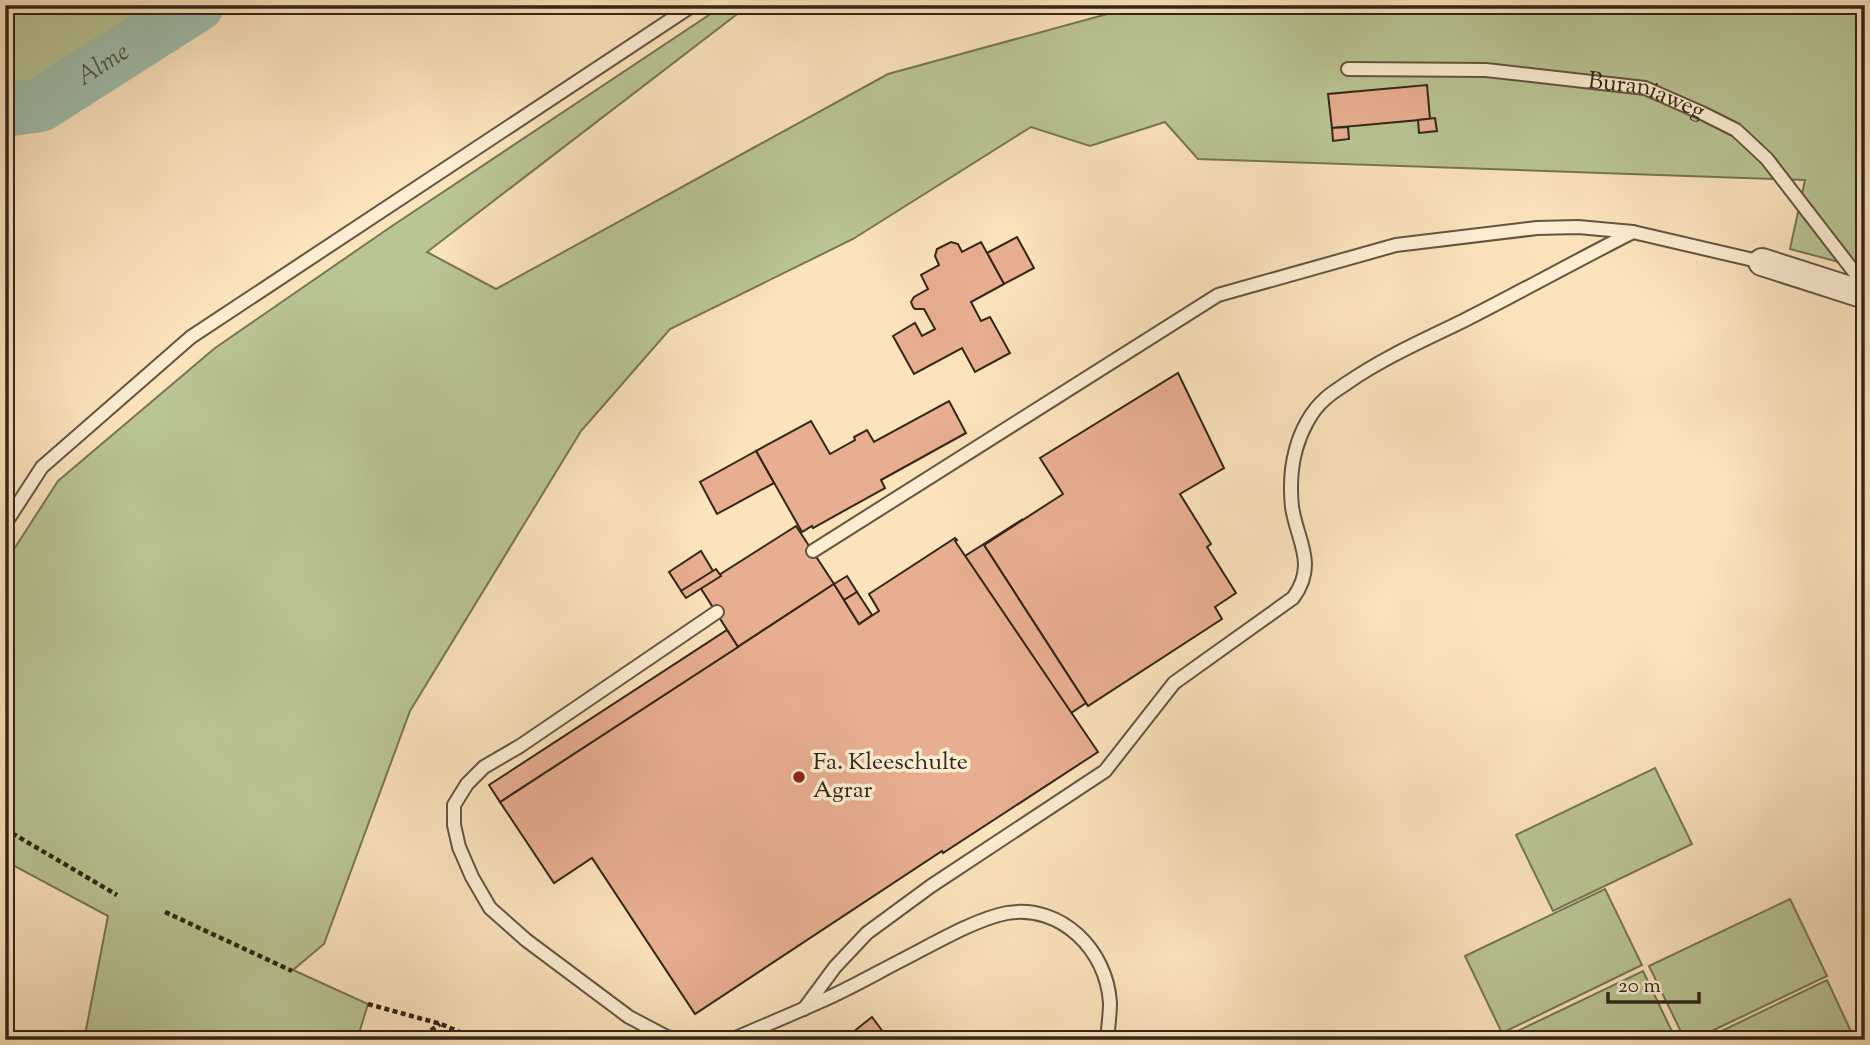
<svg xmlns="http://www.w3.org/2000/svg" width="1870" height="1045" font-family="'Sorts Mill Goudy',serif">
<rect width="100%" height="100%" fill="#fbe3bc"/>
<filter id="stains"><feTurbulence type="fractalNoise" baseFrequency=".00286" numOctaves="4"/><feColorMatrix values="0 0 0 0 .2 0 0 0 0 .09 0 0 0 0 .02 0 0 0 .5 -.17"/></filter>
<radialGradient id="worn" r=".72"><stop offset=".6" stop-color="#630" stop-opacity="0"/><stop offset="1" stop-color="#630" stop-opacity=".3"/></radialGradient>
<g fill="#bac594" stroke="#767656" stroke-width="2">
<path d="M5,5H147L5,113Z"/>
<path d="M724,5H749L427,252L496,289L888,74L1140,5H1865V269L1790,249L1805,180L1198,159L1165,122L1090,146L1031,127L853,239L670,329L581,431L410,711L324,944L293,970L368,1004L357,1040H84L108,916L5,861V563L58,481L215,348L392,226Z"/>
<path d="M1655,768L1692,844L1553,911L1516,835Z"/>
<path d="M1605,889L1642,965L1502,1033L1465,956Z"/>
<path d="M1790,899L1827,976L1693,1040H1685L1649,966Z"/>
<path d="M1643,971L1676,1040H1504L1503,1038Z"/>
<path d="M1827,980L1855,1040H1703Z"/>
</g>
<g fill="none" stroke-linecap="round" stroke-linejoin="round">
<path stroke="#9fbeac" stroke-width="54" id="s1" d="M5,110L40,105L197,5"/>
</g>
<g fill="#e8ae90" stroke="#322618" stroke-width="2">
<path d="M1427,85L1430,119L1332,128L1328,94Z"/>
<path d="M1435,118L1437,131L1419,133L1418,120Z"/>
<path d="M1348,127L1349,139L1333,141L1332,128Z"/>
<path d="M1017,237L1034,268L1004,284L987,253Z"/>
<path d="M951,242L958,244L962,252L981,242L1004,284L971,302L981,321L990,317L1010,353L975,372L962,348L914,374L893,336L915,323L922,336L935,329L924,309H915L913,307L911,302L914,297L928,289L921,275L939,265L935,256L937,249Z"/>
<path d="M1178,373L1224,468L1180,494L1211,544L1207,547L1236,593L1215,607L1222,619L1088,706L984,545L1063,494L1040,458Z"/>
<path d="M949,401L966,433L881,480L885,488L813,528L812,526L802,532L756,451L811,421L830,454L855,440L854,437L867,430L874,442Z"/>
<path d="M756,451L774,483L717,514L700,482Z"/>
<path d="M1023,519L984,545L1086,703L1071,713L965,556Z"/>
<path d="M796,526L834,584L738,647L700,587Z"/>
<path d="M955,538L957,540L955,541L1098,752L943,853L942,851L695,1014L592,858L554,883L500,802L834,584L859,624L879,611L869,594Z"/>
<path d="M701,551L713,571L682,592L669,572Z"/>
<path d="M716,569L721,576L686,598L681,591Z"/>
<path d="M847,576L857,592L844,600L834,584Z"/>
<path d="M857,592L872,615L859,624L844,600Z"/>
<path d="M727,630L738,647L500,802L489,785Z"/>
<path d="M872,1017L889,1040H843Z"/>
</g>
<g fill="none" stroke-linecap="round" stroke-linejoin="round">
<g stroke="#645541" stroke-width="16">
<g id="service">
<path id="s2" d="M1348,69L1486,70L1645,88L1702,113L1736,130L1767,159L1865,286"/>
<path d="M5,524L42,467L191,337L693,5"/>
<path d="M813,551L1218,295L1396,245L1537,228L1578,227L1633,232L1762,262"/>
<path d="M804,1009L835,967L867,933L931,886L1105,771L1174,683L1293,598C1318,564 1297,541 1292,507C1290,488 1291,467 1296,449C1301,431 1311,411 1325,399C1331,393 1340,388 1347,383C1383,358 1424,340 1463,321C1520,292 1576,261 1633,232"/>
<path d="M681,1040L667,1037L629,1017L526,940L490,908L472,877L459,847L454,825V805L467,784L484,767L520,746L717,612"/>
<path d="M731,1040C761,1027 790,1015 819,1002C847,990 873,975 900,961C930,946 975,919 1007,913C1061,904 1107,950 1110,1003C1110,1015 1108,1028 1107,1040"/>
</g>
</g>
<g stroke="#645541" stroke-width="30">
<path id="minor" d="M1762,262L1865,295"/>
</g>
<g stroke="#322618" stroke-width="4.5" stroke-dasharray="5 3.5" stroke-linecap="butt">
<path d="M5,829L117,895"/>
<path d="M165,912L292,971"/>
<path d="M368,1004L441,1024L478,1040"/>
<path d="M417,1040L440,1024"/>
</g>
<use href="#service" stroke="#fcedd3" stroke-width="12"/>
<use href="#minor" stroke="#fcedd3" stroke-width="26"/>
</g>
<circle fill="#8f2418" stroke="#fcedd3" stroke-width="2.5" cx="799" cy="777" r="7"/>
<g text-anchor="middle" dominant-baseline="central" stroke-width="7" stroke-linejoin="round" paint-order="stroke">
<g font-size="24" fill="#322618" stroke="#fcedd3">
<text stroke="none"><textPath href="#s2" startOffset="301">Buraniaweg</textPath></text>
</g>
<g font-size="24" fill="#322618" stroke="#fcedd3" text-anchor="start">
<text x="813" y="763">Fa. Kleeschulte<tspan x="813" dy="28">Agrar</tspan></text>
</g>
<g font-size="26" font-style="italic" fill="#535444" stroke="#fcedd3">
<text stroke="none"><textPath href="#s1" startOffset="110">Alme</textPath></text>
</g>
</g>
<rect width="1870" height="1045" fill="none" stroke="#fbe3bc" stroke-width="28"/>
<rect x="7" y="7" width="1856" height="1031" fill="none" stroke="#322618" stroke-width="3.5"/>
<rect x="14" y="14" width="1842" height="1017" fill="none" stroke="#322618" stroke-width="2"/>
<path d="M1608 992v10h91v-10" fill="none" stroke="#322618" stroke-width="3.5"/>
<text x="1618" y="992" font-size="21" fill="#322618" stroke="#fcedd3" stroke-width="5" paint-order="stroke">20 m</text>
<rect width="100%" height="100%" filter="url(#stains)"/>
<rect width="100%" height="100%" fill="url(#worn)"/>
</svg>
